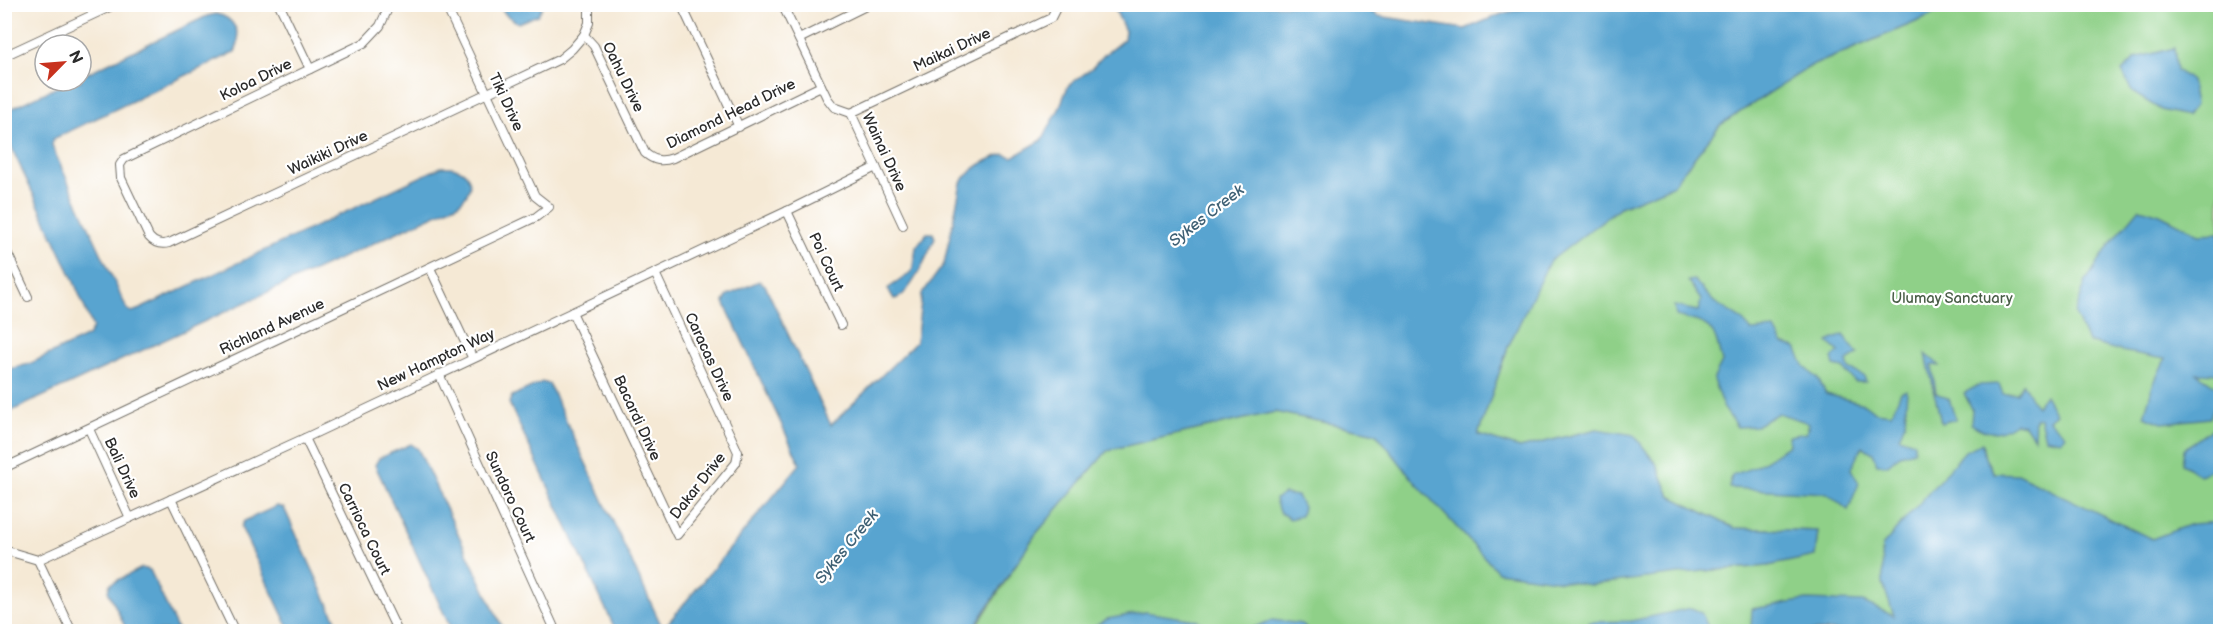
<svg xmlns="http://www.w3.org/2000/svg" width="2225" height="636" font-family="'Balsamiq Sans',sans-serif">
<rect width="100%" height="100%" fill="#fff"/>
<filter id="ink" filterUnits="userSpaceOnUse"><feTurbulence type="fractalNoise" baseFrequency=".0167" numOctaves="2"/><feDisplacementMap in="SourceGraphic" scale="12" xChannelSelector="R" yChannelSelector="G"/><feConvolveMatrix kernelMatrix="1 2 1 2 8 2 1 2 1" color-interpolation-filters="sRGB"/></filter>
<filter id="wash" filterUnits="userSpaceOnUse"><feTurbulence type="fractalNoise" baseFrequency=".008" numOctaves="4" result="noise"/><feDisplacementMap in="SourceGraphic" scale="24" xChannelSelector="R" yChannelSelector="G"/><feGaussianBlur stdDeviation="1.35" result="paint"/><feColorMatrix in="noise" values="0 0 0 0 0 0 0 0 0 0 0 0 0 0 0 0 0 1.4 0 .05"/><feComposite in="paint" operator="in"/></filter>
<g filter="url(#wash)">
<rect width="100%" height="100%" fill="#f5e9d5"/>
<path fill="#8fd088" stroke="#5d7e5a" stroke-width="1.5" d="M1945,5H2220V631L973,632L1035,535L1108,450L1275,412L1376,433L1703,571L1768,566L1815,556L1818,531L1734,528L1670,496L1657,465L1597,429L1520,448L1478,435L1508,347L1548,262L1620,207L1672,186L1720,125L1809,67L1930,16Z"/>
<g fill="#58a4d0" stroke="#42687e" stroke-width="1.5">
<path d="M499,5L543,4V5L538,15L518,23L506,15Z"/>
<path d="M1113,5H1363L1378,16L1465,29L1504,13L1539,5H1945L1930,16L1809,67L1720,125L1672,186L1620,207L1549,262L1508,347L1478,435L1520,448L1597,429L1634,435L1657,465L1670,496L1734,528L1818,531L1815,556L1768,566L1703,571L1590,585L1498,572L1415,482L1376,433L1275,412L1108,450L1035,535L972,631H616L509,403L512,396L542,382L549,384L663,629L800,464L724,302L728,295L759,281L765,285L831,425L916,342L922,294L944,264L961,183C972,167 985,160 1004,154L1013,157L1042,140L1059,109L1068,86L1092,68L1104,55L1124,39L1125,31Z"/>
<path d="M216,14C235,17 243,36 235,52L53,139L52,145L59,162L127,309L132,312L140,309L441,167C469,164 480,186 458,204L5,414V361L10,369L29,364L88,336L93,328L72,277L7,138L5,117L10,109L70,81H81V76L207,16Z"/>
<path d="M2174,48L2177,70L2191,81L2195,105L2187,116L2161,110L2132,92L2122,71L2136,58Z"/>
<path d="M2140,208L2160,214L2199,234L2220,233V374L2197,373L2220,390L2210,418L2162,423L2144,416L2153,385L2165,359L2121,351L2088,342L2075,314L2086,281L2110,244Z"/>
<path d="M927,233H933L935,238C929,252 910,298 894,299L888,289L890,287L908,275L913,269L916,247Z"/>
<path d="M1694,280L1714,302L1741,319L1752,331L1775,329L1783,344L1796,348L1805,367L1818,379L1826,394L1864,404L1875,412L1891,414L1901,392L1907,390L1905,423L1899,437L1914,442V451L1900,455L1888,465L1877,464L1873,453L1862,446L1851,469L1859,483L1848,510L1827,493L1729,488L1732,475C1758,467 1767,460 1789,445L1788,436L1806,433L1809,423L1778,413L1756,426L1737,427L1723,407L1713,380L1722,362C1713,325 1713,325 1676,316L1674,306L1698,311L1701,300L1688,281Z"/>
<path d="M1843,335L1858,354L1847,361L1849,369L1864,376L1866,382H1855L1843,368L1834,366L1832,358L1839,352L1828,342Z"/>
<path d="M1926,354L1940,366L1932,365L1936,393L1949,399L1956,419L1941,423Z"/>
<path d="M1999,384L2003,394L2017,393L2023,384L2036,407L2045,395L2056,414L2049,420L2065,435L2061,441L2045,438L2040,418L2035,419L2034,438L2025,425L2015,423C2000,435 1987,435 1971,424L1972,409L1964,393L1979,385Z"/>
<path d="M2220,423V466L2200,475L2182,464L2184,449Z"/>
<path d="M1982,443L1985,458L1994,473L2017,474L2152,539L2191,524L2220,522V631H1753L1751,628L1752,609L1807,600L1863,602L1894,616L1883,584L1882,546L1965,451Z"/>
<path d="M411,444L418,449L504,631H452L375,465L379,458Z"/>
<path d="M1284,494L1297,496L1303,507L1301,516L1290,519L1279,512L1275,499Z"/>
<path d="M277,506L284,508L341,631H290L241,527L244,521Z"/>
<path d="M142,568L150,570L178,631H127L108,591L110,584Z"/>
<path d="M1691,608L1701,612L1710,631H1591L1589,622L1631,621Z"/>
<path d="M1145,612L1196,620L1220,631H1087L1107,619Z"/>
<path d="M1272,620L1302,624L1308,631H1245Z"/>
</g>
</g>
<g filter="url(#ink)">
<g fill="none" stroke-linecap="round" stroke-linejoin="round">
<g stroke="#726e66" stroke-width="10">
<g id="street">
<path d="M279,4L310,69"/>
<path d="M390,4L380,26L364,43L124,159L120,165L121,178L149,237C155,244 161,245 169,243L560,59L572,49L584,35"/>
<path d="M589,4V23L584,35L594,46L645,153C654,161 662,162 673,158L821,86"/>
<path d="M681,4L739,127"/>
<path d="M782,4L827,98L834,107L851,113L903,225"/>
<path d="M799,39L870,4"/>
<path d="M4,56L116,4"/>
<path d="M851,113L1051,18L1058,4"/>
<path d="M787,211L841,325"/>
<path d="M4,246L28,297"/>
<path d="M430,268L472,357"/>
<path d="M572,312L677,535L736,463L738,452L655,273"/>
<path d="M439,374L556,632"/>
<path d="M89,429L130,518"/>
<path d="M305,438L398,632"/>
<path d="M4,468L536,217L549,207L535,196L447,8L444,4"/>
<path d="M171,499L235,632"/>
<path d="M4,550L38,560L305,438L787,211L876,167"/>
<path d="M38,560L72,632"/>
</g>
</g>
<use href="#street" stroke="#fff" stroke-width="8"/>
</g>
</g>
<g text-anchor="middle" dominant-baseline="central" stroke-width="4.5" stroke-linejoin="round" paint-order="stroke">
<g font-size="15" fill="#2b2b2b" stroke="#fff">
<text transform="translate(952 50) rotate(-25)">Maikai Drive</text>
<text transform="translate(623 77) rotate(64)">Oahu Drive</text>
<text transform="translate(256 80) rotate(-26)">Koloa Drive</text>
<text transform="translate(506 102) rotate(65)">Tiki Drive</text>
<text transform="translate(731 114) rotate(-26)">Diamond Head Drive</text>
<text transform="translate(884 152) rotate(65)">Wainai Drive</text>
<text transform="translate(328 153) rotate(-25)">Waikiki Drive</text>
<text transform="translate(826 262) rotate(65)">Poi Court</text>
<text transform="translate(272 327) rotate(-25)">Richland Avenue</text>
<text transform="translate(709 357) rotate(65)">Caracas Drive</text>
<text transform="translate(436 360) rotate(-25)">New Hampton Way</text>
<text transform="translate(637 418) rotate(65)">Bacardi Drive</text>
<text transform="translate(122 468) rotate(65)">Bali Drive</text>
<text transform="translate(698 486) rotate(-52)">Dakar Drive</text>
<text transform="translate(510 497) rotate(65)">Sundoro Court</text>
<text transform="translate(364 529) rotate(64)">Carrioca Court</text>
</g>
<g font-size="15" fill="#495d47" stroke="#fff">
<text x="1952" y="298">Ulumay Sanctuary</text>
</g>
<g font-size="16" font-style="italic" fill="#3f6175" stroke="#fff">
<text transform="translate(1207 216) rotate(-38)">Sykes Creek</text>
<text transform="translate(847 547) rotate(-51)">Sykes Creek</text>
</g>
</g>
<rect width="2225" height="636" fill="none" stroke="#fff" stroke-width="24"/>
<g transform="translate(63 63) rotate(65)"><circle r="28" fill="#ffffff" stroke="#aaaaaa" stroke-width="1.5"/>
<path d="M0-4.5L10 22L0 15L-10 22Z" fill="#c8321e"/>
<text y="-9" font-size="16" font-weight="bold" text-anchor="middle" fill="#2b2b2b">N</text>
</g>
</svg>
